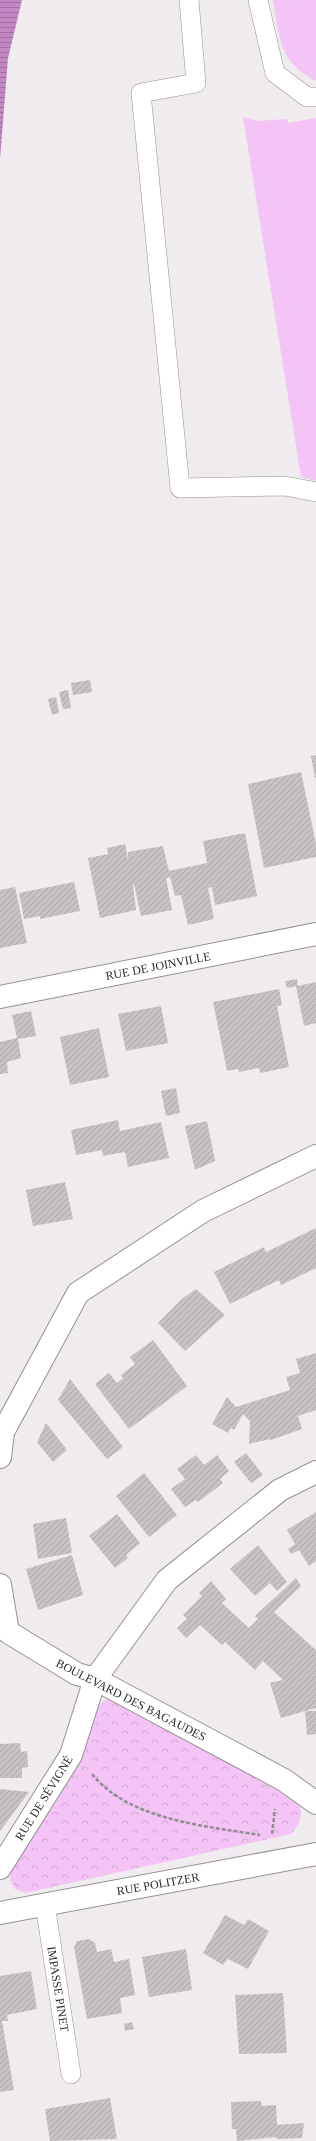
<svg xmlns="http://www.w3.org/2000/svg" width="316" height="2141" font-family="Georgia,serif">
<defs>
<pattern id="park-crowns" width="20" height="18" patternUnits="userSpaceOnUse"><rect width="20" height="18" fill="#f4c4f6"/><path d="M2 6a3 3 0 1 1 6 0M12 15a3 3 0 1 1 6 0" fill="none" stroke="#d2a9d3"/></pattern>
<pattern id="water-rules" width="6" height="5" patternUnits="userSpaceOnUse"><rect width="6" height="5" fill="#c387c6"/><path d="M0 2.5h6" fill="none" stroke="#9f6fa1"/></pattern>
<pattern id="building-hatch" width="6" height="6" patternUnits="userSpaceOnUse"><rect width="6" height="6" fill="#c6c2c6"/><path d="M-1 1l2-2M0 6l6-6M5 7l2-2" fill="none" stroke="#aaa7aa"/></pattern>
</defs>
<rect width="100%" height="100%" fill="#efebef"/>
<g fill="#f4c4f6">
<path d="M273,0H316V81C279,63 279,36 273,0Z"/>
<path d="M243,117L257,121L287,119L288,123L316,118V481L301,477Z"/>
</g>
<path fill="url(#park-crowns)" d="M109,1698L294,1795C304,1810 303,1821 291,1834L25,1893L15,1889L10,1879L11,1867L97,1710L102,1702Z"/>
<path fill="url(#water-rules)" d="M0,0H22L8,58L0,159Z"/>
<g fill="url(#building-hatch)">
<path d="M90,680L92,692L73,695L71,683Z"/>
<path d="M68,690L71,708L63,709L59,692Z"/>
<path d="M56,697L59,713L52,715L48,699Z"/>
<path d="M316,755V778H315L311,756Z"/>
<path d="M301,772L316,844V857L264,868L248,784Z"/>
<path d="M245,833L257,896L215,905L212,887L208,888L214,919L188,925L181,895L175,896L170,877L166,878L172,910L141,916L134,884L133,885L136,910L100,918L88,858L108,854L107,848L125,844L128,860V852L163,846L169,871L207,863L203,841Z"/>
<path d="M74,882L80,911L40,919V916L24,919L19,893Z"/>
<path d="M15,887L27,943L0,948V890Z"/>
<path d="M297,979L298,986L316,982V1023L304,1026L296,986L287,988L285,981Z"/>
<path d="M279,989L282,1005L277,1006L289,1067L260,1073L259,1068L239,1072L238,1069L227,1071L213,1002Z"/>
<path d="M161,1006L168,1043L126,1051L118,1014Z"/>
<path d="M31,1011L36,1036L18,1039L21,1058L7,1062L8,1073L0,1074V1042L17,1038L12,1015Z"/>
<path d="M99,1028L109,1077L70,1085L60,1037Z"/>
<path d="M176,1088L180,1113L166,1116L161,1091Z"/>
<path d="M118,1120L120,1131L161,1122L169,1158L128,1167L125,1152L103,1156L102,1150L76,1155L71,1130Z"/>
<path d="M207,1121L215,1161L195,1170L185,1126Z"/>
<path d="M65,1182L73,1219L33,1226L26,1190Z"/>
<path d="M316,1228V1268L281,1285L279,1280L230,1304L214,1272L264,1247L266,1252Z"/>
<path d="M196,1289L225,1315L185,1351L158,1323L182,1299Z"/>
<path d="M153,1340L187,1386L129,1429L95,1384L109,1373L117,1383L123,1378L121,1375L135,1364L130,1357Z"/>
<path d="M316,1353V1410L298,1416L302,1429L271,1440L270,1439L249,1444L250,1421L243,1414L234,1430L231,1428L228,1433L212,1424L227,1397L236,1407L290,1390L286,1377L300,1373L296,1359Z"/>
<path d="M70,1379L123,1447L107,1459L58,1400Z"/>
<path d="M46,1423L67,1450L53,1462L37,1442Z"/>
<path d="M246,1453L263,1475L251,1483L234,1462Z"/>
<path d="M196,1455L204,1465L217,1455L229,1471L220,1479L223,1483L198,1502L196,1500L185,1507L171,1489L185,1479L177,1469Z"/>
<path d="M144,1473L177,1515L149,1537L116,1496Z"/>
<path d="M316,1512V1561L309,1566L299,1550L291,1554L288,1549L295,1544L287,1530Z"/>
<path d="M117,1514L140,1543L126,1555L128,1558L115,1568L89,1536Z"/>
<path d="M66,1518L72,1553L38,1559L33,1524Z"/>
<path d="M258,1545L287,1582L277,1591L270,1583L255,1596L230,1569Z"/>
<path d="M72,1555L83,1595L38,1610L26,1569Z"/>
<path d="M296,1578L301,1586L274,1612L316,1650V1708L305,1711H316V1734L307,1735L305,1711L281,1718L270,1683L283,1680L263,1661L255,1670L225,1642L222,1645L200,1625L186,1638L177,1628L187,1619L183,1615L202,1596L199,1593L211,1581L226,1599L222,1603L249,1628L258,1619L255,1616Z"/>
<path d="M20,1743L21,1752L27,1751L28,1767L22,1768V1778H0V1744Z"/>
<path d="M0,1789L29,1792L0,1831Z"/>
<path d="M225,1915L244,1925L248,1919L269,1931L248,1969L228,1959L223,1965L203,1953Z"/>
<path d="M89,1939L95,1943L97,1952L111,1949L114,1962L129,1959L135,1995L120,1998L122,2013L87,2019L74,1947L77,1941Z"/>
<path d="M186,1949L192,1990L149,1997L142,1957Z"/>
<path d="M31,1971L37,2009L7,2015L8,2021H2L14,2090L0,2092V1976Z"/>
<path d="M283,1993L287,2053L239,2054L235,1995Z"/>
<path d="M132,2022L134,2029L125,2031L124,2024Z"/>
<path d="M110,2098L117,2139L50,2141L45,2109Z"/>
<path d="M261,2101L262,2106L276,2105L277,2125L304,2123L302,2138L277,2139L276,2137L237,2141L236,2129H232L231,2102Z"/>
</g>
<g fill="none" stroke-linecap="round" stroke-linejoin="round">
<g stroke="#959295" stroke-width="20">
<g id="service">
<path d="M189,0L196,83L141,93L180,488L285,486L316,492"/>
<path d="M258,0L275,73L307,97H316"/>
<path d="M45,1904L71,2074"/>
</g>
</g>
<g stroke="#959295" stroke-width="24">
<g id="minor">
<path d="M0,997L316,934"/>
<path d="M0,1457L3,1432L78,1293L203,1211L316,1156"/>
<path d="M0,1585L8,1632L77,1674L95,1679L284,1780L316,1803"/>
<path d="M0,1868L71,1755L95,1679L167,1580L280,1490L316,1472"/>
<path d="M0,1913L316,1854"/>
</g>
</g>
<g stroke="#918e91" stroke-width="2.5" stroke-dasharray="4 2" stroke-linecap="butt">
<path d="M92,1774C129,1820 205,1826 260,1835"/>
<path d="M272,1834L275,1809"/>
</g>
<use href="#service" stroke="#fff" stroke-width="19"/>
<use href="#minor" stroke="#fff" stroke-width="22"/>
</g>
<g text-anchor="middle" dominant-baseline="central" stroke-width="3" stroke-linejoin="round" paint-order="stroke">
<g font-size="12" fill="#2d2c2d" stroke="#fff">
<text transform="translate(158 966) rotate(-11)">RUE DE JOINVILLE</text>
<text transform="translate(131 1700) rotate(27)">BOULEVARD DES BAGAUDES</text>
<text transform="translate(44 1798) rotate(-58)">RUE DE SÉVIGNÉ</text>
<text transform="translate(158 1884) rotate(-10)">RUE POLITZER</text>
<text transform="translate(58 1989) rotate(81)">IMPASSE PINET</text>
</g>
</g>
</svg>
